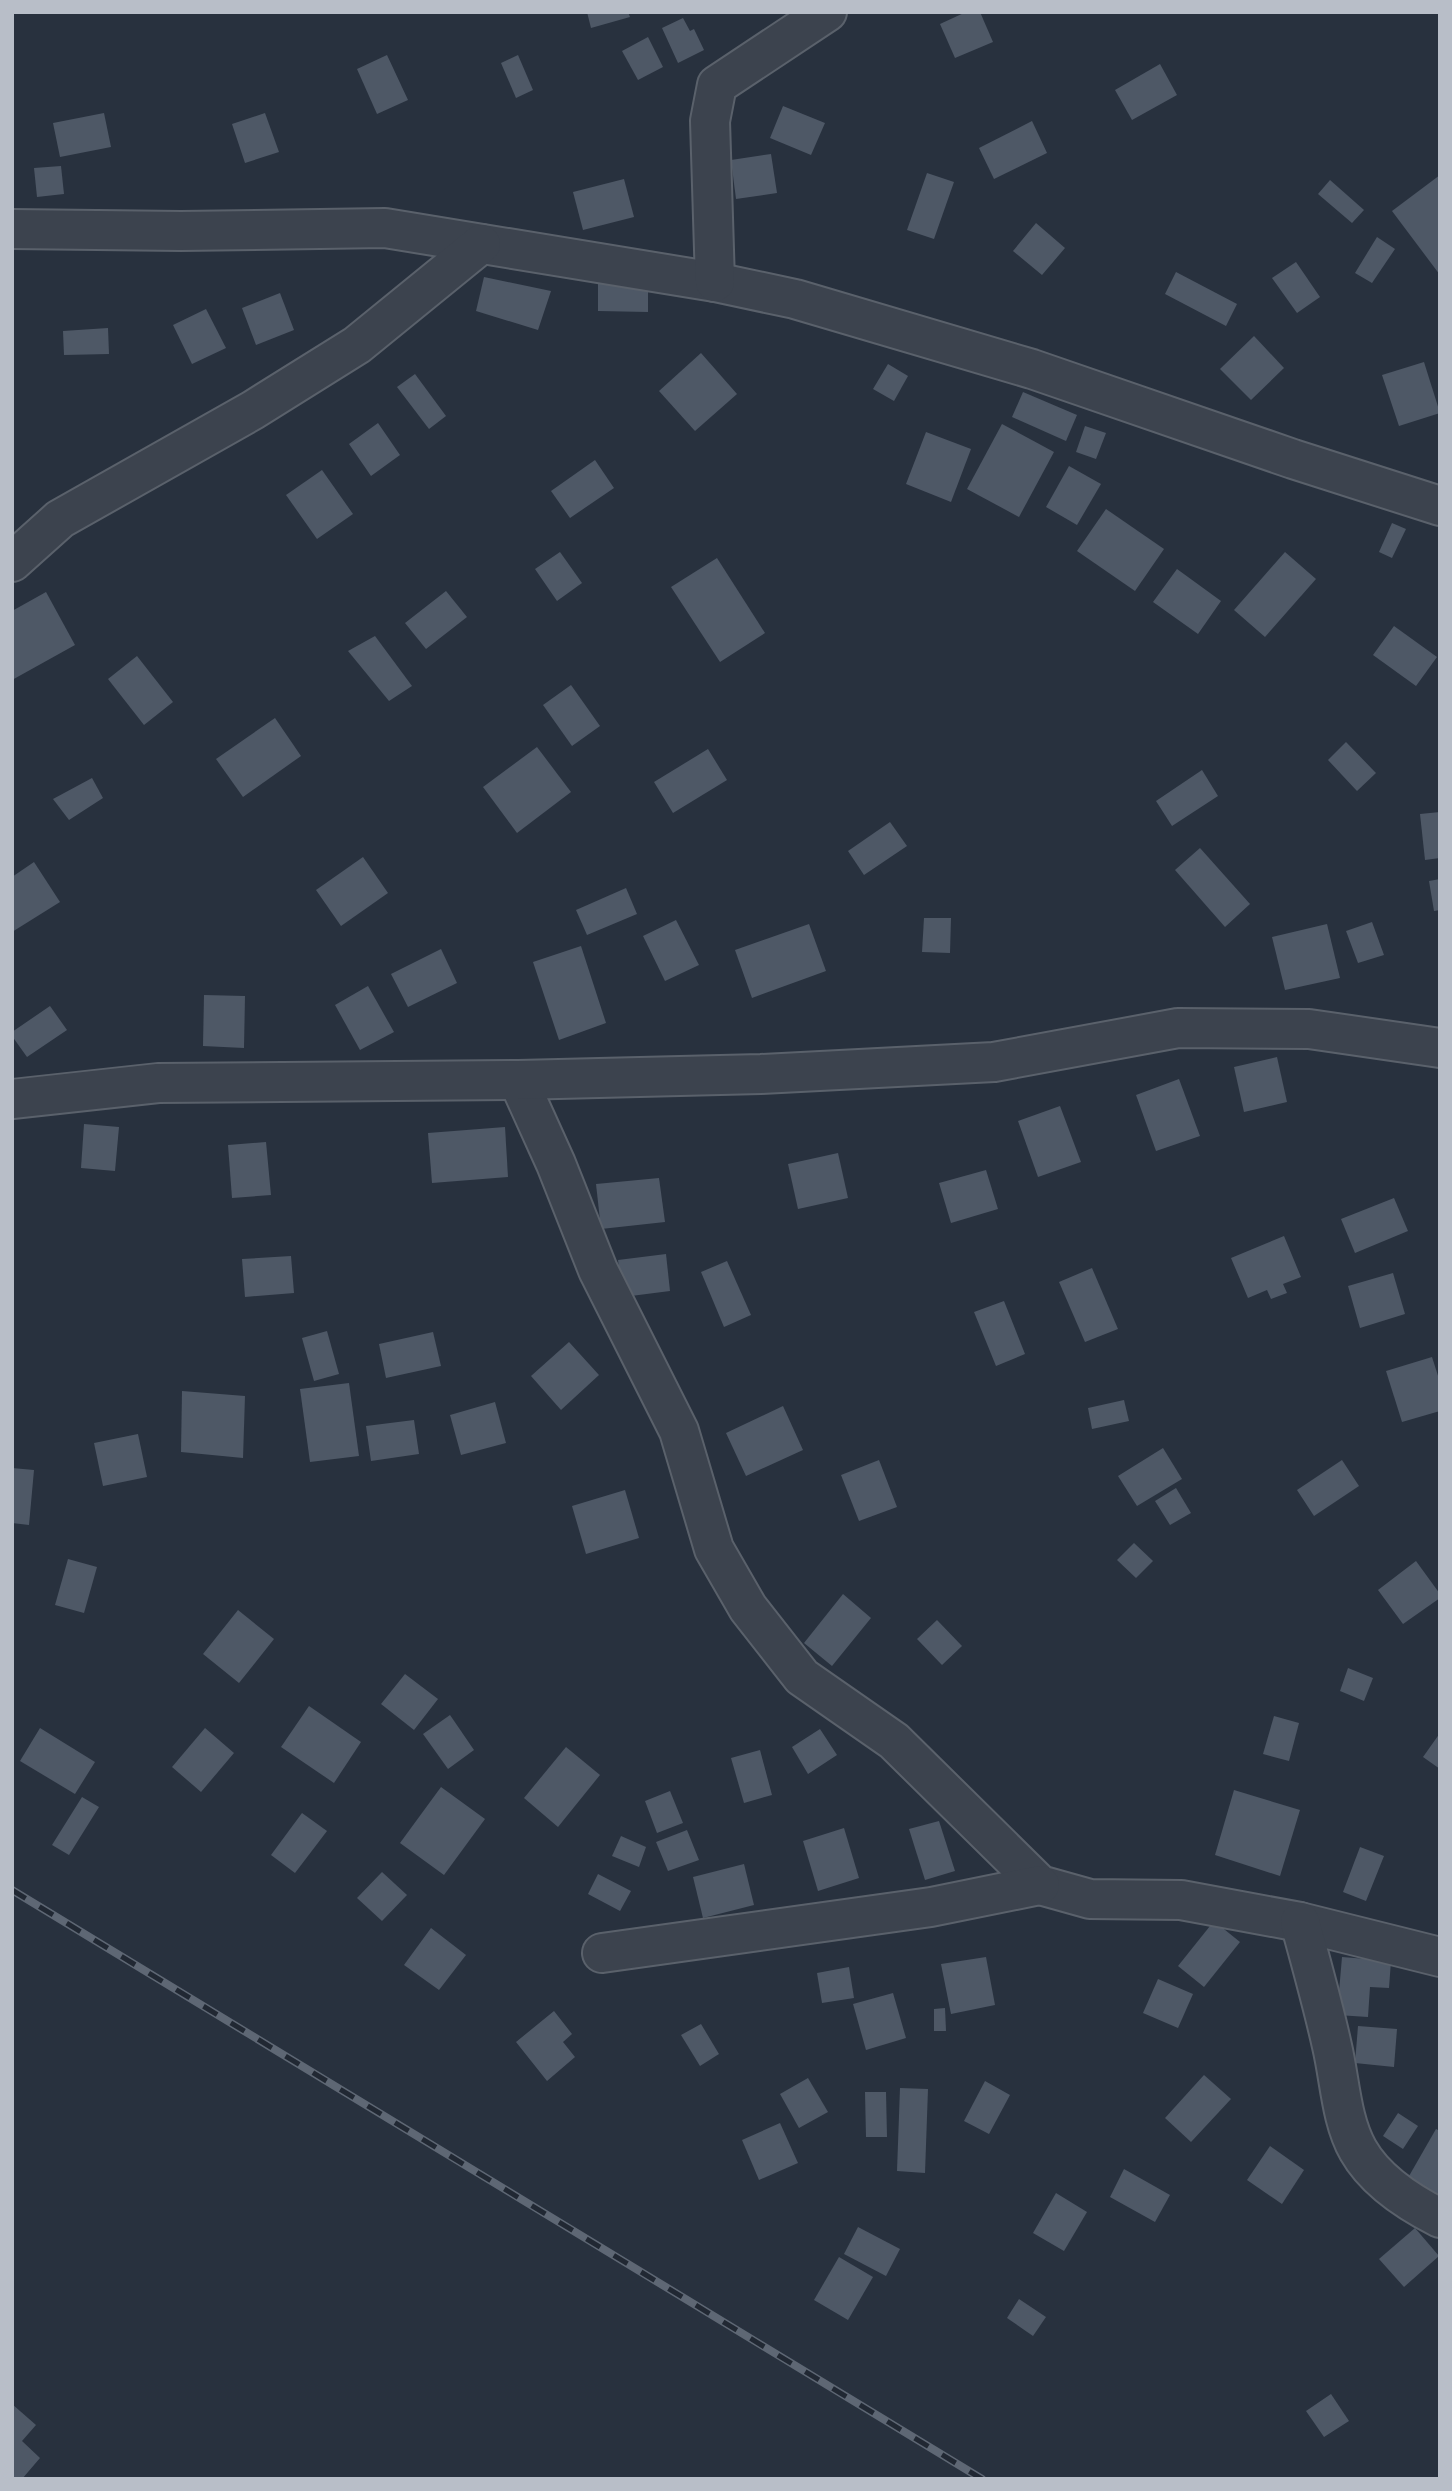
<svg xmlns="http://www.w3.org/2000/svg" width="1452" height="2491" font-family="Inter,sans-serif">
<rect width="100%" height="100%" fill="#28313e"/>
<g fill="#4e5866">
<path d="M587,12H628L630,17L591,28Z"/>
<path d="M966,12H980L993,42L955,58L940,24Z"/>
<path d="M683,18L690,31L694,29L704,50L678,63L662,28Z"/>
<path d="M648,37L663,67L638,80L622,51Z"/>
<path d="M387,55L408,100L377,114L357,69Z"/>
<path d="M518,55L533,90L516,98L501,63Z"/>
<path d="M1160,64L1177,95L1132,120L1115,90Z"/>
<path d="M783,106L825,123L811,155L770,138Z"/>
<path d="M104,113L111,147L60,157L53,123Z"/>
<path d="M265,113L279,152L245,163L232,124Z"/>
<path d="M1032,121L1047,153L994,179L979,148Z"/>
<path d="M771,154L777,193L736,199L731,160Z"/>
<path d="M61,166L64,194L37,197L34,168Z"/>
<path d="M927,173L954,182L934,239L907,230Z"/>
<path d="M1440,175V275L1392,211Z"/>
<path d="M624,179L634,217L583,230L573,192Z"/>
<path d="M1330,180L1364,210L1352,223L1318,194Z"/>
<path d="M1036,223L1065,248L1042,275L1013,251Z"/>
<path d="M1377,237L1395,249L1372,283L1355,273Z"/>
<path d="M1296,262L1320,297L1297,313L1272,278Z"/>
<path d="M1176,272L1237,304L1226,326L1165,294Z"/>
<path d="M484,277L551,291L538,330L476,311Z"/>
<path d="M598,280L648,282V312L598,311Z"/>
<path d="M280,293L294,330L256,345L242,308Z"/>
<path d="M206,309L226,348L192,364L173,325Z"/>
<path d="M108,328L109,354L64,355L63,331Z"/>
<path d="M1254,336L1284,368L1251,400L1220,369Z"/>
<path d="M701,353L737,394L695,431L659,391Z"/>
<path d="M1424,362L1440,413L1399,426L1382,375Z"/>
<path d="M888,364L908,376L894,401L873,389Z"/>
<path d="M415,374L446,416L429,429L397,387Z"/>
<path d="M1023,392L1077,415L1066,441L1012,417Z"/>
<path d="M378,423L400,455L371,476L349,444Z"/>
<path d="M1002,424L1054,452L1019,517L967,489Z"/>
<path d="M1085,426L1106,433L1096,459L1076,452Z"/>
<path d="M926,432L971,449L951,502L906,484Z"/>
<path d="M595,460L614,488L570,518L551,491Z"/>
<path d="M1069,466L1101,484L1077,525L1046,507Z"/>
<path d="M322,470L353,514L317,539L286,495Z"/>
<path d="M1106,509L1164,549L1135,591L1077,551Z"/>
<path d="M1392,523L1406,529L1392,558L1379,552Z"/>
<path d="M560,552L582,583L557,601L535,569Z"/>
<path d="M1285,552L1316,579L1265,637L1234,610Z"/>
<path d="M717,558L765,633L720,662L671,587Z"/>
<path d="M1177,569L1221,601L1198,634L1153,602Z"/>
<path d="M446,591L467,617L426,649L405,623Z"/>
<path d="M46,592L75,645L12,680V611Z"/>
<path d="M1394,626L1437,657L1416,686L1373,655Z"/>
<path d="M375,636L412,686L389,701L348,651Z"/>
<path d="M137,656L173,702L144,725L108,679Z"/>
<path d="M571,685L600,726L572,746L543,705Z"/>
<path d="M275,718L301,756L243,797L216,759Z"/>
<path d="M1346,742L1376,773L1357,791L1328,760Z"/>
<path d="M537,747L571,792L517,833L483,787Z"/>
<path d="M708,749L727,780L673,813L654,782Z"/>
<path d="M1202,770L1218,796L1172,826L1156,801Z"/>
<path d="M92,778L103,798L69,820L53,799Z"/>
<path d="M1440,812V858L1425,860L1420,814Z"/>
<path d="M890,822L907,846L864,875L848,851Z"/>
<path d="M1200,848L1250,904L1225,927L1175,870Z"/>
<path d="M363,857L388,893L341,926L316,890Z"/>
<path d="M34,862L60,902L12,932V877Z"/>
<path d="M1440,879V910L1434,911L1429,881Z"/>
<path d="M626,888L637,914L587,935L576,910Z"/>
<path d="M924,918H951L950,953L922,952Z"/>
<path d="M676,920L699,965L665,981L643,936Z"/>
<path d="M1372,922L1384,955L1358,963L1346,931Z"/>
<path d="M809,924L826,971L752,998L735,950Z"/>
<path d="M1327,924L1340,978L1285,990L1272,937Z"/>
<path d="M581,946L606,1023L559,1040L533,962Z"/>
<path d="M441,949L457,983L408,1007L391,974Z"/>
<path d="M368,986L394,1032L360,1050L335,1005Z"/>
<path d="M204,995L245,996L244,1048L203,1046Z"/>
<path d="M50,1006L67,1030L27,1057L12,1036V1032Z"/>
<path d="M1277,1057L1287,1102L1244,1112L1234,1067Z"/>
<path d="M1179,1079L1200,1136L1156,1151L1136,1095Z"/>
<path d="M1060,1106L1081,1162L1038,1177L1018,1121Z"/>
<path d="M84,1124L119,1127L115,1171L81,1168Z"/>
<path d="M505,1127L508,1177L432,1183L428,1133Z"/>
<path d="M266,1142L271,1195L232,1198L228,1145Z"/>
<path d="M838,1153L848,1198L798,1209L788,1164Z"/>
<path d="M986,1170L998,1209L951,1223L939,1183Z"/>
<path d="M659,1178L665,1222L601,1229L596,1184Z"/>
<path d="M1394,1198L1408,1231L1355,1253L1341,1219Z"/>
<path d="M1284,1236L1301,1277L1283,1284L1287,1293L1271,1299L1267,1290L1248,1298L1231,1258Z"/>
<path d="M666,1254L670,1291L623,1297L618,1260Z"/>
<path d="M291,1256L294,1293L245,1297L242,1259Z"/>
<path d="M727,1261L751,1315L724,1327L701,1272Z"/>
<path d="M1092,1268L1118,1329L1085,1342L1059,1282Z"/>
<path d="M1393,1273L1405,1314L1360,1328L1348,1286Z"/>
<path d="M1004,1301L1025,1354L996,1366L974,1312Z"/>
<path d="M327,1331L339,1374L314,1381L302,1338Z"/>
<path d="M433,1332L441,1366L386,1378L379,1344Z"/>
<path d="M569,1342L599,1375L561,1410L531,1376Z"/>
<path d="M1432,1357L1440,1382V1411L1402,1422L1386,1371Z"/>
<path d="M349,1383L359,1456L310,1462L300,1389Z"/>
<path d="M182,1391L245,1396L243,1458L181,1452Z"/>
<path d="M1124,1400L1129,1421L1092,1429L1088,1408Z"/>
<path d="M495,1402L506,1443L461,1455L450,1415Z"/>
<path d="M783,1406L803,1450L746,1476L726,1433Z"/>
<path d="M414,1420L419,1454L371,1461L366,1426Z"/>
<path d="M138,1434L147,1477L103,1486L94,1443Z"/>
<path d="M1163,1448L1182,1479L1137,1506L1118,1476Z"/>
<path d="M879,1460L897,1507L859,1521L841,1475Z"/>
<path d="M1342,1460L1359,1486L1314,1516L1297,1490Z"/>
<path d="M12,1468L34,1470L29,1525L12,1523Z"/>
<path d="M1176,1488L1191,1513L1170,1525L1155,1501Z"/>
<path d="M625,1490L639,1538L586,1554L572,1506Z"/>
<path d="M1134,1543L1153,1561L1136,1578L1117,1560Z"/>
<path d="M68,1559L97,1567L84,1613L55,1605Z"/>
<path d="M1416,1561L1440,1594V1598L1403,1624L1378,1590Z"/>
<path d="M843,1594L871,1618L832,1666L804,1643Z"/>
<path d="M238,1610L274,1639L239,1683L203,1654Z"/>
<path d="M937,1620L962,1646L942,1665L917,1639Z"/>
<path d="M1348,1668L1373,1678L1364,1701L1340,1691Z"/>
<path d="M405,1674L438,1699L414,1730L381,1704Z"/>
<path d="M309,1706L361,1742L334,1783L281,1747Z"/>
<path d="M450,1715L474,1750L448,1769L423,1734Z"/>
<path d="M1274,1716L1299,1723L1289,1761L1263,1754Z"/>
<path d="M40,1728L95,1762L75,1794L20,1761Z"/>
<path d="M205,1728L234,1753L201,1792L172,1767Z"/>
<path d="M820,1729L837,1755L808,1774L792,1747Z"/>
<path d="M1440,1733V1769L1423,1757Z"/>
<path d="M566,1747L600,1775L558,1827L524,1798Z"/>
<path d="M760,1750L772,1795L744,1803L731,1758Z"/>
<path d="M441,1787L485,1819L444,1875L400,1843Z"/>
<path d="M1234,1790L1300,1810L1280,1876L1215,1855Z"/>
<path d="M670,1791L683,1823L657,1833L645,1801Z"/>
<path d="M82,1797L99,1807L69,1855L52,1845Z"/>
<path d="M302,1813L327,1831L295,1873L271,1855Z"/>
<path d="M939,1821L955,1871L925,1880L909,1829Z"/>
<path d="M844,1828L859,1878L818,1891L803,1841Z"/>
<path d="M687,1830L699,1860L668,1871L656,1842Z"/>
<path d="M621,1836L646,1847L639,1867L612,1856Z"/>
<path d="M1360,1847L1384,1856L1366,1901L1343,1892Z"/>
<path d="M744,1864L754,1905L703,1918L693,1877Z"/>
<path d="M382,1872L407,1895L382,1921L357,1898Z"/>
<path d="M598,1874L631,1891L620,1911L588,1894Z"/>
<path d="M1214,1921L1240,1942L1204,1987L1178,1966Z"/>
<path d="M431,1928L466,1955L439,1990L404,1965Z"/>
<path d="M986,1957L995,2005L951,2014L941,1964Z"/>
<path d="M1342,1957L1391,1961L1389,1988L1370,1987L1368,2017L1337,2015Z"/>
<path d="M849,1967L854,1998L822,2003L817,1973Z"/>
<path d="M1158,1979L1193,1994L1178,2028L1143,2013Z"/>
<path d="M893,1993L906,2038L866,2050L853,2004Z"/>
<path d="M945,2008L946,2031H934V2009Z"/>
<path d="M554,2011L572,2034L563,2042L575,2057L547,2081L516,2042Z"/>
<path d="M701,2024L719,2054L700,2066L681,2035Z"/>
<path d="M1358,2026L1397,2029L1394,2067L1355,2063Z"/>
<path d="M1204,2075L1231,2099L1191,2142L1165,2118Z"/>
<path d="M808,2078L828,2112L799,2128L780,2094Z"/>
<path d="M985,2081L1010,2095L989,2134L964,2121Z"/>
<path d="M900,2088L928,2089L925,2173L897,2171Z"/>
<path d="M865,2092H886L887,2137H866Z"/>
<path d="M1398,2113L1418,2126L1403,2149L1383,2136Z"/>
<path d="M780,2123L798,2163L759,2180L742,2140Z"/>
<path d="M1436,2129L1440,2131V2203L1405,2183Z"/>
<path d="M1270,2146L1304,2170L1282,2204L1247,2180Z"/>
<path d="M1124,2169L1170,2195L1155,2222L1110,2197Z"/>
<path d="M1056,2193L1087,2212L1064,2251L1033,2233Z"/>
<path d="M858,2227L900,2249L886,2276L844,2254Z"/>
<path d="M1415,2228L1439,2256L1404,2287L1379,2259Z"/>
<path d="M839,2257L873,2277L848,2320L814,2300Z"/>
<path d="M1019,2299L1046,2317L1033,2336L1007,2318Z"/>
<path d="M1331,2394L1349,2421L1324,2437L1306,2411Z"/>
<path d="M12,2404L36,2425L22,2441L40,2458L22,2479H12Z"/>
</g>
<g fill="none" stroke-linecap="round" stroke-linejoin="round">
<g stroke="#5a616b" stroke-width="42">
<g id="minor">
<path d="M12,229L181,231L385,228L715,282L795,299L1032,369L1293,459L1440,506"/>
<path d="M715,282L710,121L717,85L827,12"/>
<path d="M12,562L60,519L253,410L357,345L481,244"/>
<path d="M518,1080L556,1164L598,1270L679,1431L714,1549L748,1608L802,1677L894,1741L1040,1885L1090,1899L1181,1900L1300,1922L1440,1957"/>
<path d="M12,1099L158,1083L518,1080L761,1074L994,1062L1178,1028L1309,1029L1440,1048"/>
<path d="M1300,1922C1311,1963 1323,2005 1332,2046C1340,2080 1341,2120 1358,2150C1375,2180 1410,2203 1440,2218"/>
<path d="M602,1953L931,1907L1040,1885"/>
</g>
</g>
<use href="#minor" stroke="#3c434e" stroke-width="38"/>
<g stroke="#5e6774" stroke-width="8">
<path id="rail" d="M12,1890L982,2479"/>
</g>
<use href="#rail" stroke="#212833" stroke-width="5" stroke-dasharray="16" stroke-linecap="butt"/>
</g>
<rect width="1452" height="2491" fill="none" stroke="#b8bec8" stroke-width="28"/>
</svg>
